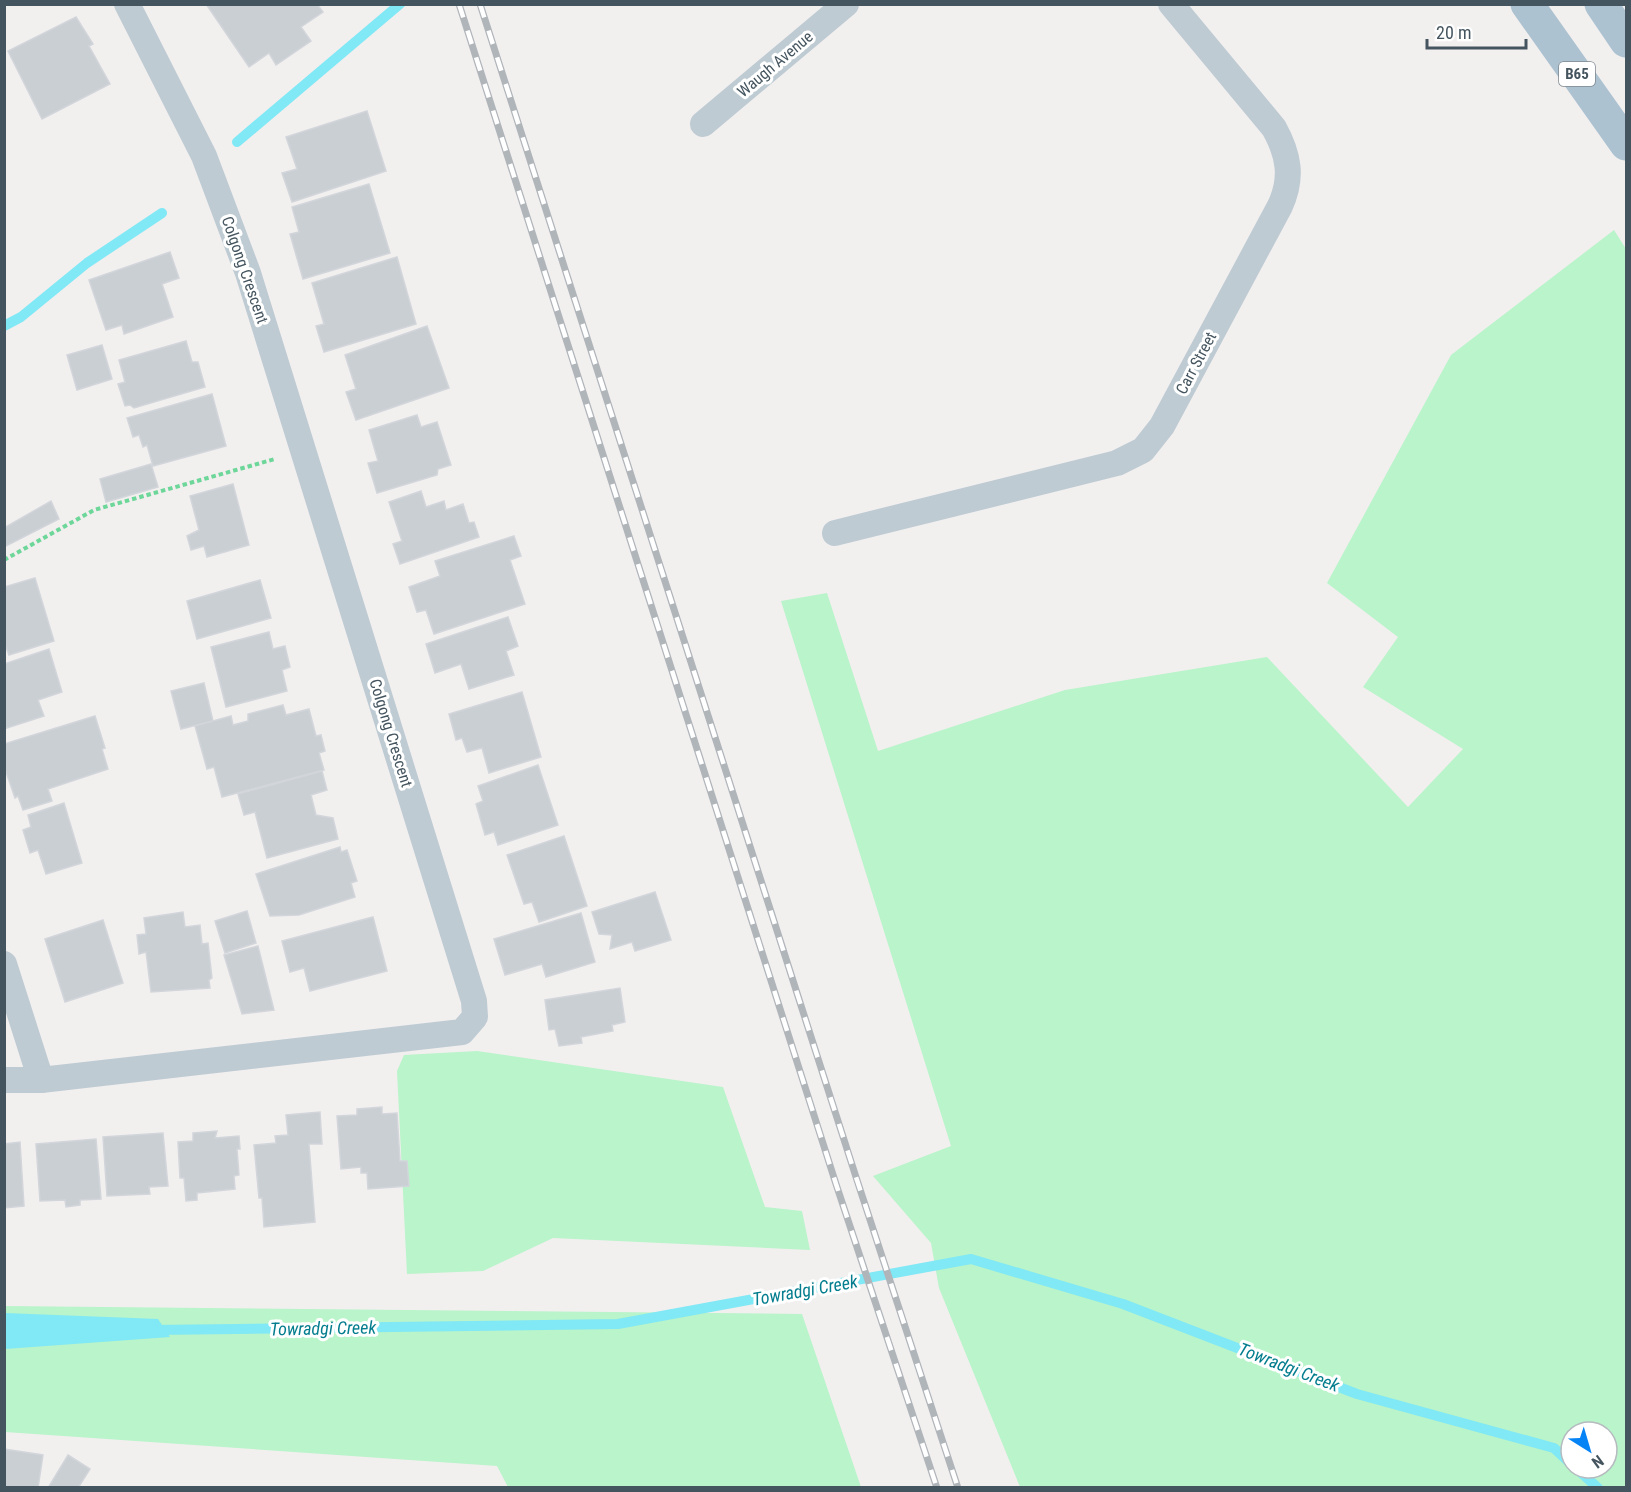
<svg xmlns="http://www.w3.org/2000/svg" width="1631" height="1492" font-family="'Roboto Condensed',sans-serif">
<rect width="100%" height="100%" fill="#f2efef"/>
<g fill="#b9f4ca" fill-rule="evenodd">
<path d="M1614,230L1626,249V1487H1020L939,1288L931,1243L873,1176L951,1146L781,601L827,593L878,751L1065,690L1267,657L1408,807L1463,749L1363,687L1398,637L1327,583L1451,355ZM1571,1432H1607V1468H1571Z"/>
<path d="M477,1051L723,1087L765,1207L802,1211L810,1250L553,1238L483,1271L407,1274L397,1071L404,1055Z"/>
<path d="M4,1306L802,1314L861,1487H508L497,1466L5,1432Z"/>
</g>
<path fill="#81e8f5" d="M5,1313L158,1319L170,1337L5,1349Z"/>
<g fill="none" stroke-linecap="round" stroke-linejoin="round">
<g stroke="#81e8f5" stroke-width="10">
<path d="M237,142L400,4"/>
<path d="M4,326L21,317L87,263L162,213"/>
<path d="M152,1330L618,1324L971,1259L1123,1304L1357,1394L1554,1448L1571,1464"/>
<path d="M1576,1468L1598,1488"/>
</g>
</g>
<g fill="#cacfd4" stroke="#d2d6db" stroke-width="1.5">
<path d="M206,4H317L323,12L301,27L311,41L276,65L269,53L249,67Z"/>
<path d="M76,17L93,44L89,46L110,84L42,119L8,51Z"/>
<path d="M367,111L386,171L292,202L282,173L297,169L286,137Z"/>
<path d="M369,184L390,253L303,279L290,234L299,232L292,207Z"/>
<path d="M170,252L179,278L162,284L173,317L124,334L122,325L106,330L89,280Z"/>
<path d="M397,257L416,324L324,352L316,326L324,324L312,283Z"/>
<path d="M427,326L449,388L356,420L346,392L356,389L345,355Z"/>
<path d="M186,341L192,362H198L205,387L134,408L130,405L125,406L118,384L125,382L119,360Z"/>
<path d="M102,345L112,379L77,390L67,355Z"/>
<path d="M212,394L226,446L153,466L147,445L143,447L139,435L133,437L127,418Z"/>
<path d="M417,415L421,427L437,422L451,465L438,469L437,475L377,493L368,463L378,461L369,430Z"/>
<path d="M151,464L158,487L106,502L100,479Z"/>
<path d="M233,484L249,545L207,557L204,546L191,550L187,536L199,530L190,496Z"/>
<path d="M421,491L426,507L444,501L446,510L463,504L469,523L474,522L479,537L400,564L393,544L402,541L389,502Z"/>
<path d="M51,501L59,519L4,547V528Z"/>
<path d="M514,536L521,556L510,560L525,604L434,634L426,610L417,612L409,587L440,576L435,561Z"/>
<path d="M35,578L54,641L9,655L4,642V587Z"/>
<path d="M260,580L271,618L197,639L187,601Z"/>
<path d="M508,617L518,646L506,651L514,675L469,689L461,664L435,673L426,644Z"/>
<path d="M269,632L273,649L285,646L290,667L282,670L287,691L226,707L211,647Z"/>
<path d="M49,649L62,692L38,700L44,716L4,729V664Z"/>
<path d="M204,683L213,721L181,729L171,691Z"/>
<path d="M522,692L541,757L489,773L482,748L467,752L462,738L456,740L449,714Z"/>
<path d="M283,705L286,715L309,709L316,736L321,735L325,751L319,753L324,770L222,797L214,767L207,769L195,726L231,716L233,725L248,721V714Z"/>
<path d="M95,716L105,748L102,749L108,769L48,789L52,801L23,810L18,796L15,798L4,766V744Z"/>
<path d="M538,765L558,825L498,845L494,832L485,835L476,804L483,801L478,786Z"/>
<path d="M322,771L327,790L311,795L316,815L333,818L338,839L267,858L255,812L244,815L238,794Z"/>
<path d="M64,803L82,863L46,874L38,850L30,853L23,830L31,827L28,815Z"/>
<path d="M564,836L587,906L539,922L532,902L524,904L507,855Z"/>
<path d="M340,847L341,852L347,850L357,881L351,883L355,897L299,915L270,916L256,874Z"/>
<path d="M655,892L671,940L635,951L632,942L610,949L612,935L599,934L592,912Z"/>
<path d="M247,911L256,943L225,953L215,921Z"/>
<path d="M183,912L185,927L200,925L202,944L208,943L212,978L209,980L210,988L151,992L146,952L139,954L137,935L146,934L144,918Z"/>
<path d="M581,913L595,962L546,977L542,964L505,975L494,939Z"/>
<path d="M373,917L387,971L310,991L304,968L290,972L282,941Z"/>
<path d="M103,920L123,983L65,1002L45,939Z"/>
<path d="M258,946L274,1010L242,1014L224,955Z"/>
<path d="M620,988L625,1022L612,1025L613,1031L581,1037L582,1043L559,1046L555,1029L549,1030L545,1000Z"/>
<path d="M382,1107V1114L397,1113L400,1161H407L409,1186L368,1189L367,1173H361V1167L341,1169L337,1116L357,1115V1109Z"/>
<path d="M320,1112L322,1144H309L315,1222L264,1227L262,1198H259L254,1145L276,1143L275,1136L288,1135L286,1115Z"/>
<path d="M217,1131L215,1138L239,1136L240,1149H237L239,1175L234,1176L235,1189L197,1193V1200L186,1201L184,1178H180L178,1142L193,1141V1133Z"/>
<path d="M163,1133L168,1186L149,1187L150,1194L107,1196L103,1137Z"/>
<path d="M96,1139L101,1199L80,1200V1205L66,1207L65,1200L40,1201L36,1144Z"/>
<path d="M20,1142L24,1206L4,1208V1144Z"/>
<path d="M4,1449L43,1455L38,1488H4Z"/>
<path d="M68,1455L90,1469L78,1488H48Z"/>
</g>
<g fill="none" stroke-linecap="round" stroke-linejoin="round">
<path stroke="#6dd699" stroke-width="4" stroke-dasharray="4.5 3" stroke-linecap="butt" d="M4,560L94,510L275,459"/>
<g stroke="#becbd3" stroke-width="26">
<path d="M703,124L846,4"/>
<path d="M835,533L1117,463L1143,450L1162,426L1280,206C1293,178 1289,155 1274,128L1171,4"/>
<path d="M4,964L41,1080"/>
<path d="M4,1080H41L462,1032L475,1017L474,1001L248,273L204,156L127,4"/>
</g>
<g stroke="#acc2d1" stroke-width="33">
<path d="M1527,4L1626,144"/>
<path d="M1601,4L1626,41"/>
</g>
<g stroke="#b0b5ba" stroke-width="7">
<g id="rail">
<path d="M459,4L836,1184L937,1488"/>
<path d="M480,4L855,1174L958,1488"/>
</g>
</g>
<use href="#rail" stroke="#fff" stroke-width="4.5" stroke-dasharray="14" stroke-linecap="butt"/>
</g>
<g text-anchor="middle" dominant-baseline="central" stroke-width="6" stroke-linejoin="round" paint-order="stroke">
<rect fill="#fff" stroke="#7d888f" stroke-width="1.5" x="1559" y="62" width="36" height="24" rx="4.5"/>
<g font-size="15" font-weight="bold" fill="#45555f">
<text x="1577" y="74">B65</text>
</g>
<g font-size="16" fill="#45555f" stroke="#fff">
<text transform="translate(775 64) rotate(-40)">Waugh Avenue</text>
<text transform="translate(245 270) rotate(71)">Colgong Crescent</text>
<text transform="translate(1196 363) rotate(-62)">Carr Street</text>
<text transform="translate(391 733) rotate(73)">Colgong Crescent</text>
</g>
<g font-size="18" font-style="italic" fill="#047d8e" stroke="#fff">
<text transform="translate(805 1290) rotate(-10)">Towradgi Creek</text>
<text transform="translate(323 1328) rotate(-1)">Towradgi Creek</text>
<text transform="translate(1289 1367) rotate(21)">Towradgi Creek</text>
</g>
</g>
<rect width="1631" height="1492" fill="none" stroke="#45555f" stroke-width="12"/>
<g transform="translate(1589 1450) rotate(143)"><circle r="28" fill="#ffffff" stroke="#b5bbbf" stroke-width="1.5"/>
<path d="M0-4.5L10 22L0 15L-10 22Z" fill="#0684f5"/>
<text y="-9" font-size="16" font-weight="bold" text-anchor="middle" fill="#45555f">N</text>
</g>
<path d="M1427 39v9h99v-9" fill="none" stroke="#45555f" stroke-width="3"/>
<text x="1436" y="39" font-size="18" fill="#45555f" stroke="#ffffff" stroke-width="4.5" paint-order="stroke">20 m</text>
</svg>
